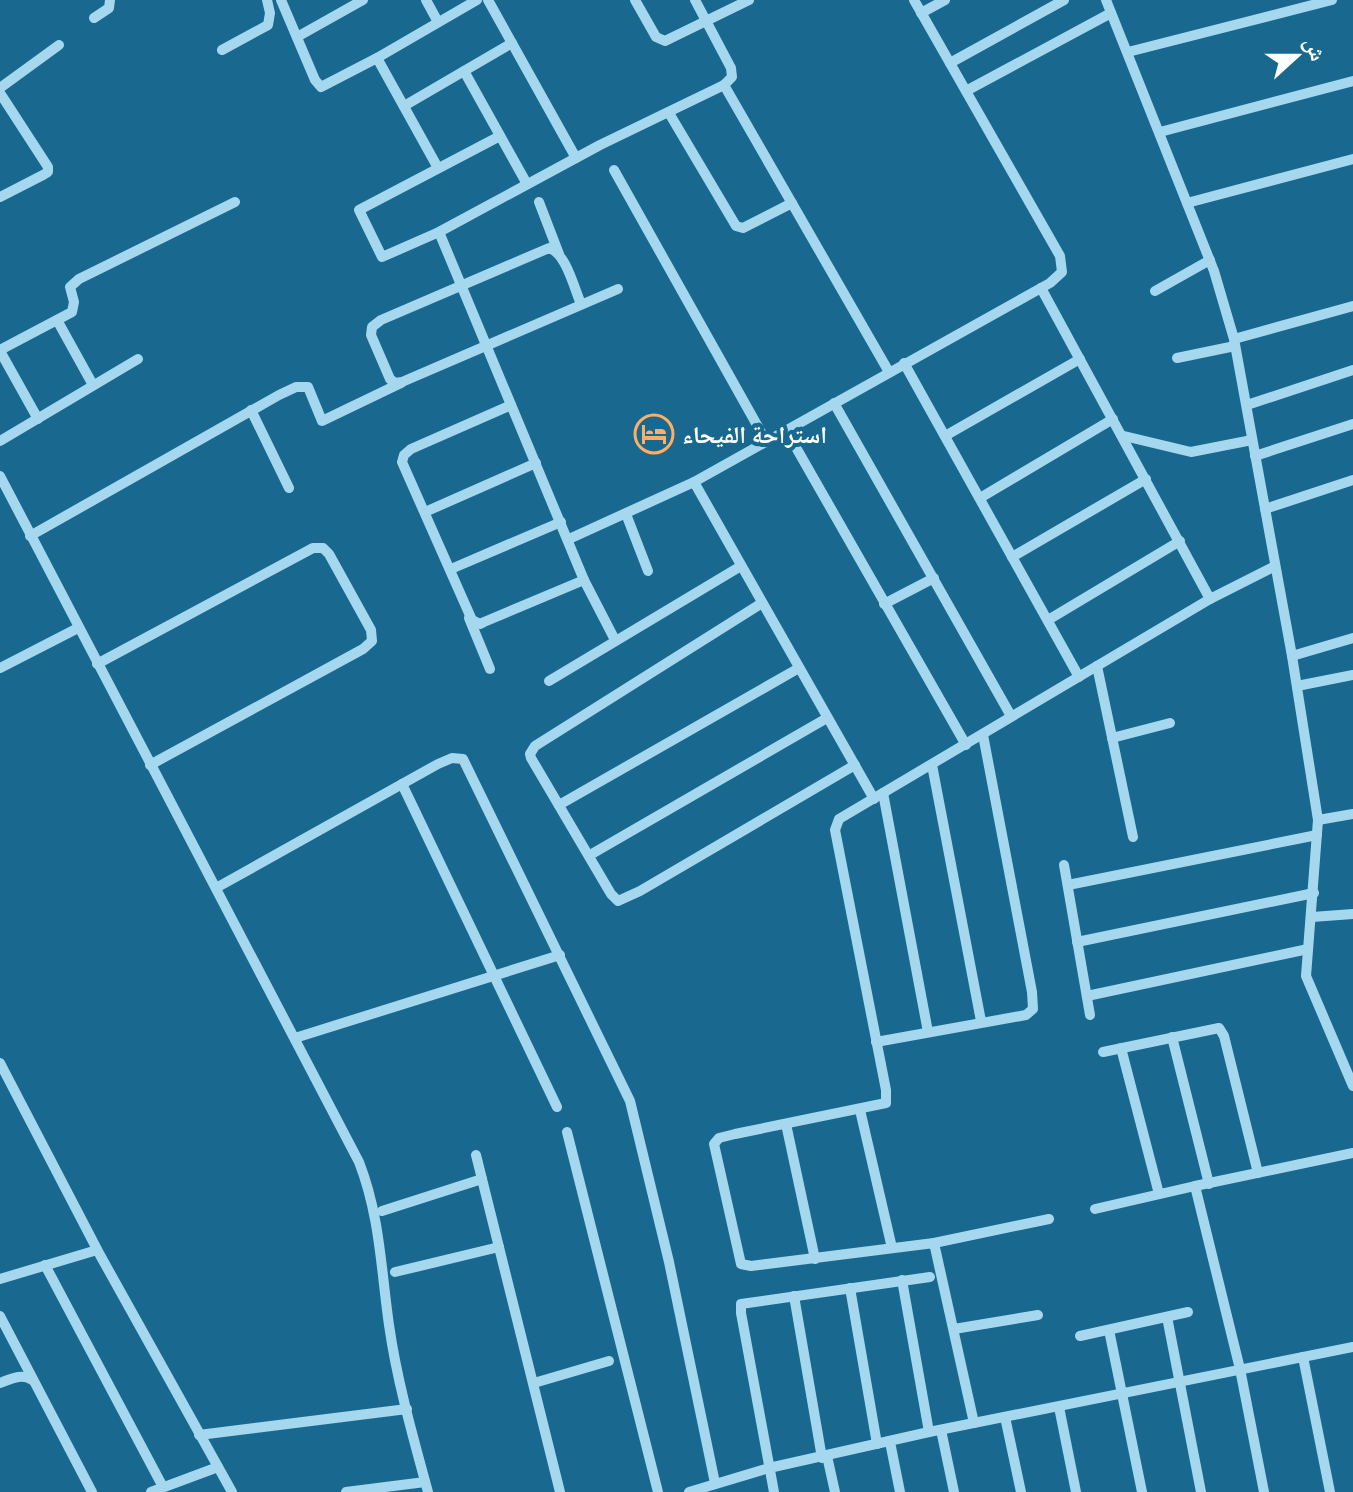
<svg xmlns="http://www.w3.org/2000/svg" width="1353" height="1492" font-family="Inter,'Noto Naskh Arabic',sans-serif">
<rect width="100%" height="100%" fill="#18688f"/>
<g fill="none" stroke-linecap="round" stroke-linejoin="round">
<g stroke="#a5d8ef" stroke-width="10">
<path d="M281,0L315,80L321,87L377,58L477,0"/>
<path d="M426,0L438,22"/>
<path d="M488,0L576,158"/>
<path d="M635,0L656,37L665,41L749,0"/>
<path d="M695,0L731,68L732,77L724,85"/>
<path d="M1106,0L1214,271L1234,339L1292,656L1318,820L1306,976L1353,1086"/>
<path d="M921,13L945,0"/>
<path d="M94,18L109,8L110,0"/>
<path d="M297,37L363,0"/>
<path d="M222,50L268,25L270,13L267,0"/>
<path d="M1128,52L1332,0"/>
<path d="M377,58L438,168"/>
<path d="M950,63L1064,0"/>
<path d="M464,71L527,184"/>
<path d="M0,88L59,45"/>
<path d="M966,91L1111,13"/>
<path d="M0,93L48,167V172L43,175L0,197"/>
<path d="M404,106L512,43"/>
<path d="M669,113L736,226L743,228L792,203"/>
<path d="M1160,132L1353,81"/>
<path d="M500,136L359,210L382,257L439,232L600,145L724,85L889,372"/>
<path d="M614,170L766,441"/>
<path d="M539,202L559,254"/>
<path d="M1187,203L1353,159"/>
<path d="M439,232L584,580L615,640"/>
<path d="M1041,288L1210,599"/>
<path d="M1155,291L1210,260"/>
<path d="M581,304C574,288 566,253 549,248L381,320L372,327L371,335L390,379L395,383L402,382L618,289"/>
<path d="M57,320L93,385"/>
<path d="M1234,339L1353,306"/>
<path d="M0,350L72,312L74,302L70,287L79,279L235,202"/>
<path d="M0,351L38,419"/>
<path d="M1177,358L1235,346"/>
<path d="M904,363L1079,677"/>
<path d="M834,403L1011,716"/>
<path d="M511,405L411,449L404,455L402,462L472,620L480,624L484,622L584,580"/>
<path d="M1247,405L1353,370"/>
<path d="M251,410L289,488"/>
<path d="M786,430L966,745"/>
<path d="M945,436L1080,359"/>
<path d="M1124,436L1191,452L1252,440"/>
<path d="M0,441L138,359"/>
<path d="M1255,456L1353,424"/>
<path d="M0,476L359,1162C380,1216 381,1269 389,1325C397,1381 413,1437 428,1492"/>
<path d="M980,498L1113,419"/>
<path d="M1265,509L1353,480"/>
<path d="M425,512L536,463"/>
<path d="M626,514L648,571"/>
<path d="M30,536L279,395L296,387H308L322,421L401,383"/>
<path d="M569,539L694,482"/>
<path d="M1012,557L1146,479"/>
<path d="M451,569L561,522"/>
<path d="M762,603L535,746L530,754L531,758L611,894L618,901L640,891L855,765"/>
<path d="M884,604L934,578"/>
<path d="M469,618L490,669"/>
<path d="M1048,620L1180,541"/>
<path d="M1292,656L1353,638"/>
<path d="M97,664L313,548H323L329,554L371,630L372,641L363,649L150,765"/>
<path d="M1097,666L1133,837"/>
<path d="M0,668L78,628"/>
<path d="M549,681L741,566"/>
<path d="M1297,686L1353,675"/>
<path d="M1112,738L1170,723"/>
<path d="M932,765L981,1021"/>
<path d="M402,784L557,1107"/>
<path d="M883,793L928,1032"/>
<path d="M874,799L694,482L1050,283L1062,272L1060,256L914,0"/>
<path d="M559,805L799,668"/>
<path d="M1318,820L1353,814"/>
<path d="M590,855L827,718"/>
<path d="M1064,865L1090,1015"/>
<path d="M1068,885L1317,835"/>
<path d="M216,888L438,764L452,758L463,759L630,1101L669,1262L715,1483"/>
<path d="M1312,917L1353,914"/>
<path d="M1077,942L1314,893"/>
<path d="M1087,996L1308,949"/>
<path d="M1172,1037L1209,1184"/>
<path d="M295,1038L560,955"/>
<path d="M876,1042L1026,1015L1033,1009L1032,992L983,735"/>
<path d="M1121,1048L1159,1194"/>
<path d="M1103,1052L1219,1028L1224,1036L1258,1173"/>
<path d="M0,1063L100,1255L232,1492"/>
<path d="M860,1110L892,1248"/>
<path d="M786,1124L815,1259"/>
<path d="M567,1132L658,1492"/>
<path d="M476,1155L560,1492"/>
<path d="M1095,1209L1195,1186"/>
<path d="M382,1211L482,1179"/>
<path d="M934,1243L1049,1219"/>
<path d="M45,1265L163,1487"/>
<path d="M395,1272L499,1247"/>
<path d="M0,1279L97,1250"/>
<path d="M902,1280L929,1432"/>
<path d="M850,1288L877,1444"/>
<path d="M794,1296L822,1458"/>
<path d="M0,1316L92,1492"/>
<path d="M1167,1317L1201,1492"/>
<path d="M954,1329L1038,1315"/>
<path d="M1109,1330L1142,1492"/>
<path d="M1080,1336L1188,1312"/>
<path d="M1303,1357L1330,1492"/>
<path d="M0,1383C11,1379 22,1373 32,1380"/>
<path d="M534,1383L609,1361"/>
<path d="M1059,1407L1076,1492"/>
<path d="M1005,1417L1021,1492"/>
<path d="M974,1423L934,1243L751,1266L741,1264L714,1144L719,1138L735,1134L886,1103V1090L835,830L839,819L1210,599L1275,566"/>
<path d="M941,1430L954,1492"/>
<path d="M199,1435L407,1409"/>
<path d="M890,1442L900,1492"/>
<path d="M827,1456L835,1492"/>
<path d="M151,1492L218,1467"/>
<path d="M346,1492L425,1482"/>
<path d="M689,1492L769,1468L929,1432L1353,1347"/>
<path d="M774,1492L741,1313V1304L930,1277"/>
<path d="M1264,1492L1240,1369L1195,1186L1353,1153"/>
</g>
</g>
<defs>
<g id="hotel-ring" transform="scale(2)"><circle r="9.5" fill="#18688f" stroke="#ffae63" stroke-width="1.5"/><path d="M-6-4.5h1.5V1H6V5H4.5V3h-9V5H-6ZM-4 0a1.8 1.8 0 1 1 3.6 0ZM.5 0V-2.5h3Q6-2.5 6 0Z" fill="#ffae63"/></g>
</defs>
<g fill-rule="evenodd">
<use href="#hotel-ring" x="654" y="434"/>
</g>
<g text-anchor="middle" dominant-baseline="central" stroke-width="8" stroke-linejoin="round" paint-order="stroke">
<g font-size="24" font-weight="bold" fill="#fff" stroke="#18688f" text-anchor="start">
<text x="682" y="434">استراحة الفيحاء</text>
</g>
</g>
<g transform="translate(1297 56) rotate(69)" stroke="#18688f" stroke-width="6" paint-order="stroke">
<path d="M0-6L14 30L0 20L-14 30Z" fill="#ffffff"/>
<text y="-12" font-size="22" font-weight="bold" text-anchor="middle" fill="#ffffff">ش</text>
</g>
</svg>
